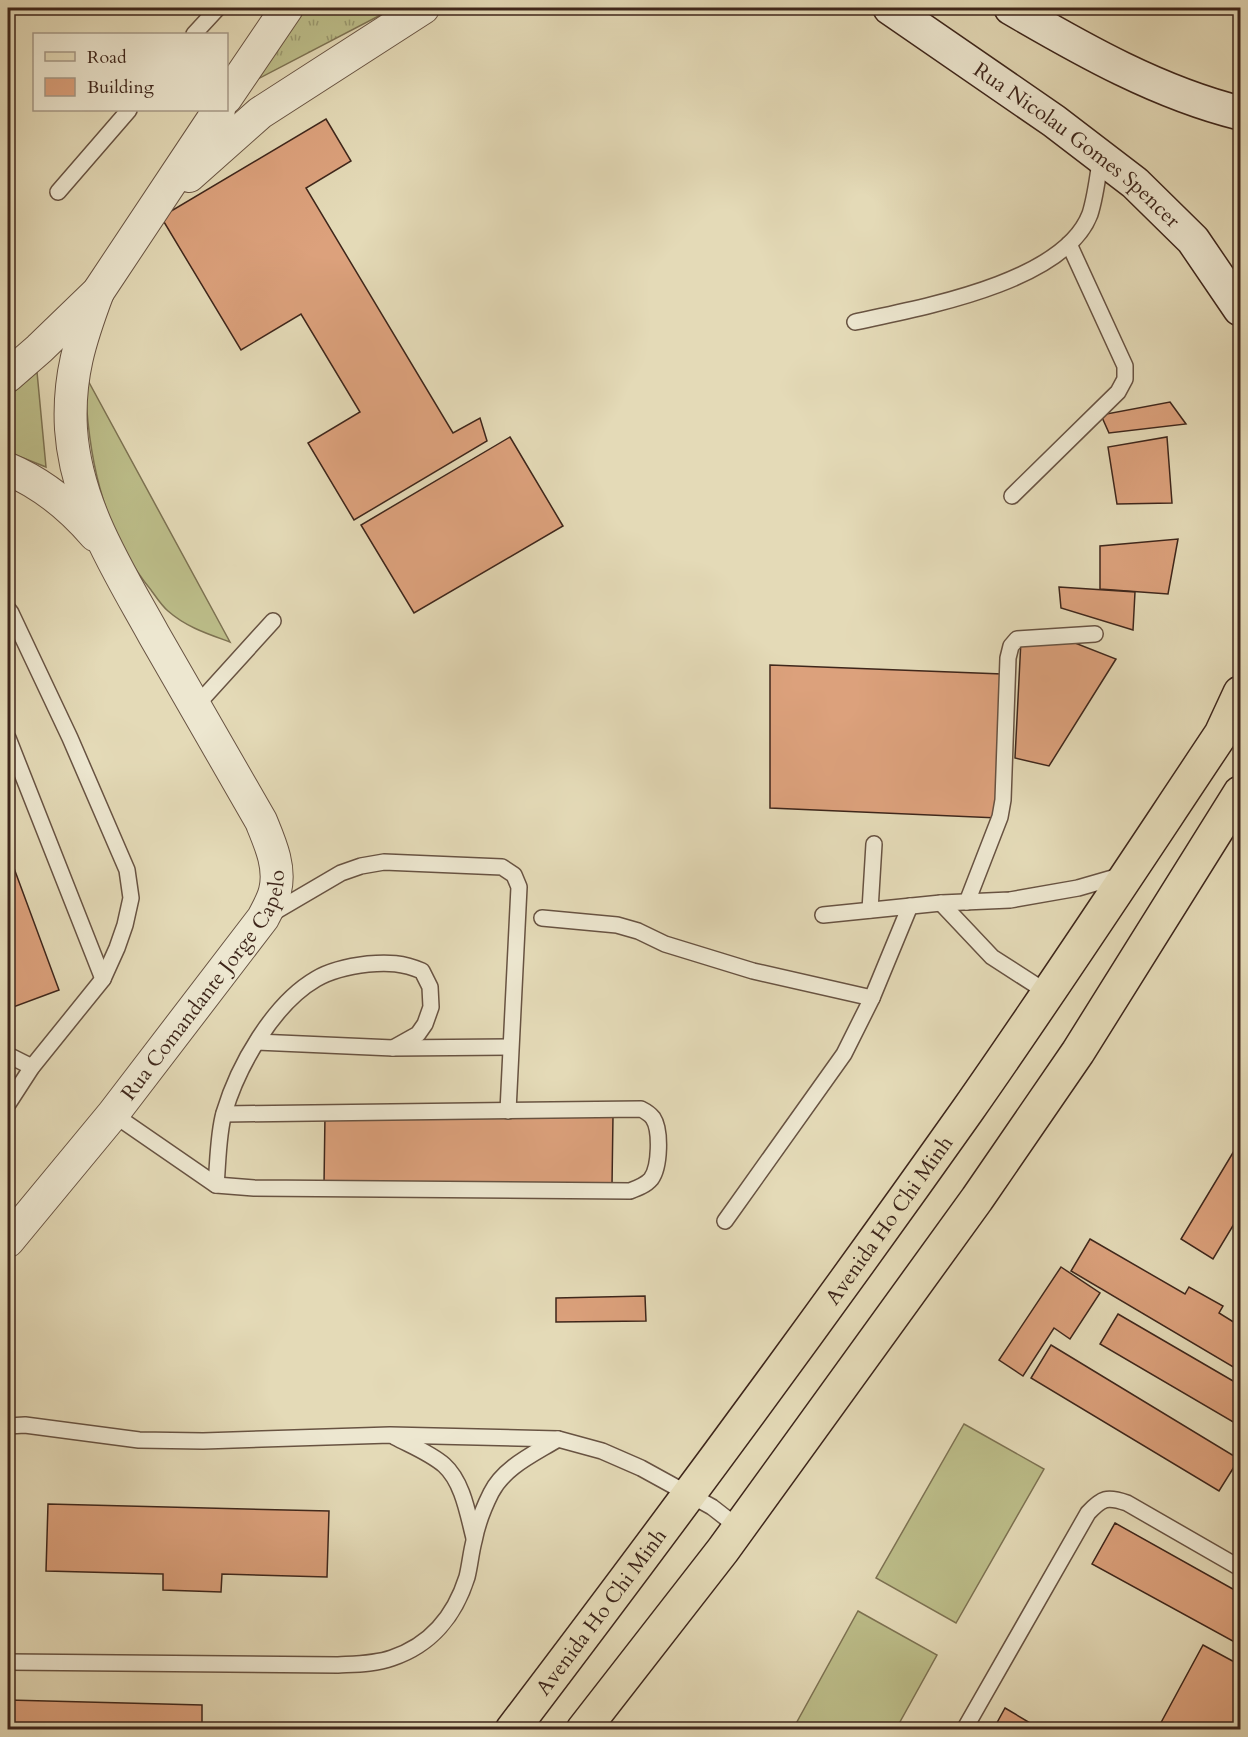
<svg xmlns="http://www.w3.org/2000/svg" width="1248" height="1737" font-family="Cardo,serif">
<defs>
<pattern id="park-tufts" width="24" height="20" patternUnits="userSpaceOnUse" patternTransform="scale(1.5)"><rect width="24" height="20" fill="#bcbd89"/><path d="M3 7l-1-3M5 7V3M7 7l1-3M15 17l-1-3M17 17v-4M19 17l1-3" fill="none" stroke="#9a996f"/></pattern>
</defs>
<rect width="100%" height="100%" fill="#e4dab7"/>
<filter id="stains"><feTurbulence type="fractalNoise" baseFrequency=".00333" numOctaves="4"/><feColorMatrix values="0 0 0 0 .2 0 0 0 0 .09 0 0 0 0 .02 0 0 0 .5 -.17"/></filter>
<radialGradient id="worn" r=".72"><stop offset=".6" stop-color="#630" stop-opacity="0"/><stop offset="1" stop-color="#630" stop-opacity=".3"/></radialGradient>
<g fill="#bcbd89" stroke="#7d7252" stroke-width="1.5">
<path d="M37,372L46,467L8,452V397Z"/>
<path d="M85,375L230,642C208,634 186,627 168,611C162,606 156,597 151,590C101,529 87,452 85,375Z"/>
<path d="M964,1424L1044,1469L956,1623L876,1578Z"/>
<path d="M858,1611L937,1655L896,1729H793Z"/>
</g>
<path fill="url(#park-tufts)" stroke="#7d7252" stroke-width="1.5" d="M301,8H394L254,81Z"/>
<g fill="#dca17c" stroke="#3e261b" stroke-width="1.5">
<path d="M326,119L351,161L306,188L453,433L480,418L487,441L354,520L308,443L360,412L301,314L241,350L161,217Z"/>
<path d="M1170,402L1186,424L1109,433L1101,415Z"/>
<path d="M510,437L563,526L414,613L361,525Z"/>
<path d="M1167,437L1172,503L1117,504L1108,447Z"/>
<path d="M1178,539L1168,594L1100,589V546Z"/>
<path d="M1059,587L1135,592L1133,630L1061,608Z"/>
<path d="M1021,640L1070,641L1116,659L1049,766L1015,758Z"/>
<path d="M770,665L1002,674L998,818L770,808Z"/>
<path d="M8,852L59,990L8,1009Z"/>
<path d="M325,1115L613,1116L612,1186L324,1185Z"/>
<path d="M1240,1141V1214L1213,1259L1181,1239Z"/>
<path d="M1090,1239L1185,1294L1189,1287L1223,1306L1219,1313L1240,1326V1371L1071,1271Z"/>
<path d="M1061,1267L1100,1293L1070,1339L1054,1328L1023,1376L999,1360Z"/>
<path d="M645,1296L646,1321L556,1322V1298Z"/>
<path d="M1118,1314L1240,1385V1426L1100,1344Z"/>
<path d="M1051,1345L1239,1459L1219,1491L1031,1378Z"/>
<path d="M48,1504L329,1511L327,1577L222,1574L221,1592L163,1590V1574L46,1571Z"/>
<path d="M1115,1523L1240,1593V1645L1092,1564Z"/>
<path d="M1203,1645L1240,1665V1730H1157Z"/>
<path d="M8,1700L202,1705V1730H8Z"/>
<path d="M1005,1708L1042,1730H993Z"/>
</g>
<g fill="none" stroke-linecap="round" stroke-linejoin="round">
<g stroke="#685342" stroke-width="18">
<g id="lane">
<path d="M194,34L218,8"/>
<path d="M58,192L129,110"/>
<path d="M855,322C919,308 1064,283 1090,214C1096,195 1098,174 1101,155"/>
<path d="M1012,496L1118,392L1125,379V366L1069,244"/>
<path d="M8,609L11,613L70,738L127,870L131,898L125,925L117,948L103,979L32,1067L8,1104"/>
<path d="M195,707L273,621"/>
<path d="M8,738L103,979"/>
<path d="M967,902L1000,817L1003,800L1008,658L1011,646L1017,639L1095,634"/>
<path d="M941,903L992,957L1048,993"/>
<path d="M870,910L874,844"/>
<path d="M271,914L341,873L361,866L384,862L502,867L514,875L519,887L508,1111"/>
<path d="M823,915L941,903L1010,900L1078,888L1123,875"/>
<path d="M542,918L617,925L638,931L665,944L753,971L872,998"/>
<path d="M257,1042L393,1048L510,1047"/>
<path d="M8,1055L32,1067"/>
<path d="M113,1114L216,1185L254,1188L630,1191C638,1188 646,1185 651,1179C660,1167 661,1130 653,1118C650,1114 645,1111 641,1109L224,1114"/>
<path d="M216,1185C218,1163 218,1134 224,1113C238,1066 273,1004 316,979C331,970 351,966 368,964C388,962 403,963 422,971L430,987L431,1007L425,1024L418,1034L393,1048"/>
<path d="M725,1221L844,1054L872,998L910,906"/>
<path d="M8,1426L25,1425L139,1440L203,1441L390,1435L558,1439L602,1451L641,1468L712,1507L739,1528"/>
<path d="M395,1437C412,1446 430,1453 444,1465C463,1482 468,1515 474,1538"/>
<path d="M8,1662L338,1665C356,1664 375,1664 392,1658C431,1645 455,1615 467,1577C470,1565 471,1552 474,1541C477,1525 484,1507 491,1493C504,1467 534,1454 558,1439"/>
<path d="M964,1730L1088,1513C1102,1498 1107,1496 1127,1503L1240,1568"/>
</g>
</g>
<g stroke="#685342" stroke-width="34">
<g id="street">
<path d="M226,98L287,8"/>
<path d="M189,176L260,113L423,8"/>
<path d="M8,376L39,349L98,292L219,110"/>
<path d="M8,469C41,483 71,507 95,535"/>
<path id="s1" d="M8,1241L113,1114L263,918C267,910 273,900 275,891C281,867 270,843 261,821C225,759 189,697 154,635C118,570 76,505 71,429C68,377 80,340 98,292"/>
</g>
</g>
<g stroke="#3e261b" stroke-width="36">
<g id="secondary">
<path id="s2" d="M890,8L1054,121L1135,183L1193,240L1240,309"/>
<path d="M1011,8C1083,50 1159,93 1240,113"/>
</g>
</g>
<g stroke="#3e261b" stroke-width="36">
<g id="primary">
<path id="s3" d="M512,1730C667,1526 819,1320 967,1111C1054,987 1137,860 1221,734L1240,693"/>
<path d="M583,1730L723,1550L977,1199L1078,1052L1240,793"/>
</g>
</g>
<use href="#lane" stroke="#ede7d0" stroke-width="15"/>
<use href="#street" stroke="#ede7d0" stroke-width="32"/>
<use href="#secondary" stroke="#ede7d0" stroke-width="33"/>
<use href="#primary" stroke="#e4dab7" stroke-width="33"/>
</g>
<g text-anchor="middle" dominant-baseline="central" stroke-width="6" stroke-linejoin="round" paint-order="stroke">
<g font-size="21" fill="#3e261b" stroke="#ede7d0">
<text stroke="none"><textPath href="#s2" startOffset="232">Rua Nicolau Gomes Spencer</textPath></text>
<text stroke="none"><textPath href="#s1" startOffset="324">Rua Comandante Jorge Capelo</textPath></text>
<text stroke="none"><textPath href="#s3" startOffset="634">Avenida Ho Chi Minh</textPath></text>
<text stroke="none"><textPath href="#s3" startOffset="148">Avenida Ho Chi Minh</textPath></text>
</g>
</g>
<rect width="1248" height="1737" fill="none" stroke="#e4dab7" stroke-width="30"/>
<rect x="9" y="9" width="1230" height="1719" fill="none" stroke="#3e261b" stroke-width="3"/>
<rect x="15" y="15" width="1218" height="1707" fill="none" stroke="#3e261b" stroke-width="1.5"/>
<rect x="33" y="33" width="195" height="78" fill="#ede7d0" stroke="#a79a88" stroke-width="1.5"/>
<rect x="45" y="52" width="30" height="9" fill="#e4dab7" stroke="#a79a88" stroke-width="1.5"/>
<text x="87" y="63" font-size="18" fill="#3e261b">Road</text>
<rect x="45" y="78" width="30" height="18" fill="#dca17c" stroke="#a79a88" stroke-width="1.5"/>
<text x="87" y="93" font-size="18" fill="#3e261b">Building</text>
<rect width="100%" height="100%" filter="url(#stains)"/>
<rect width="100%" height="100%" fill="url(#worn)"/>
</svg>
